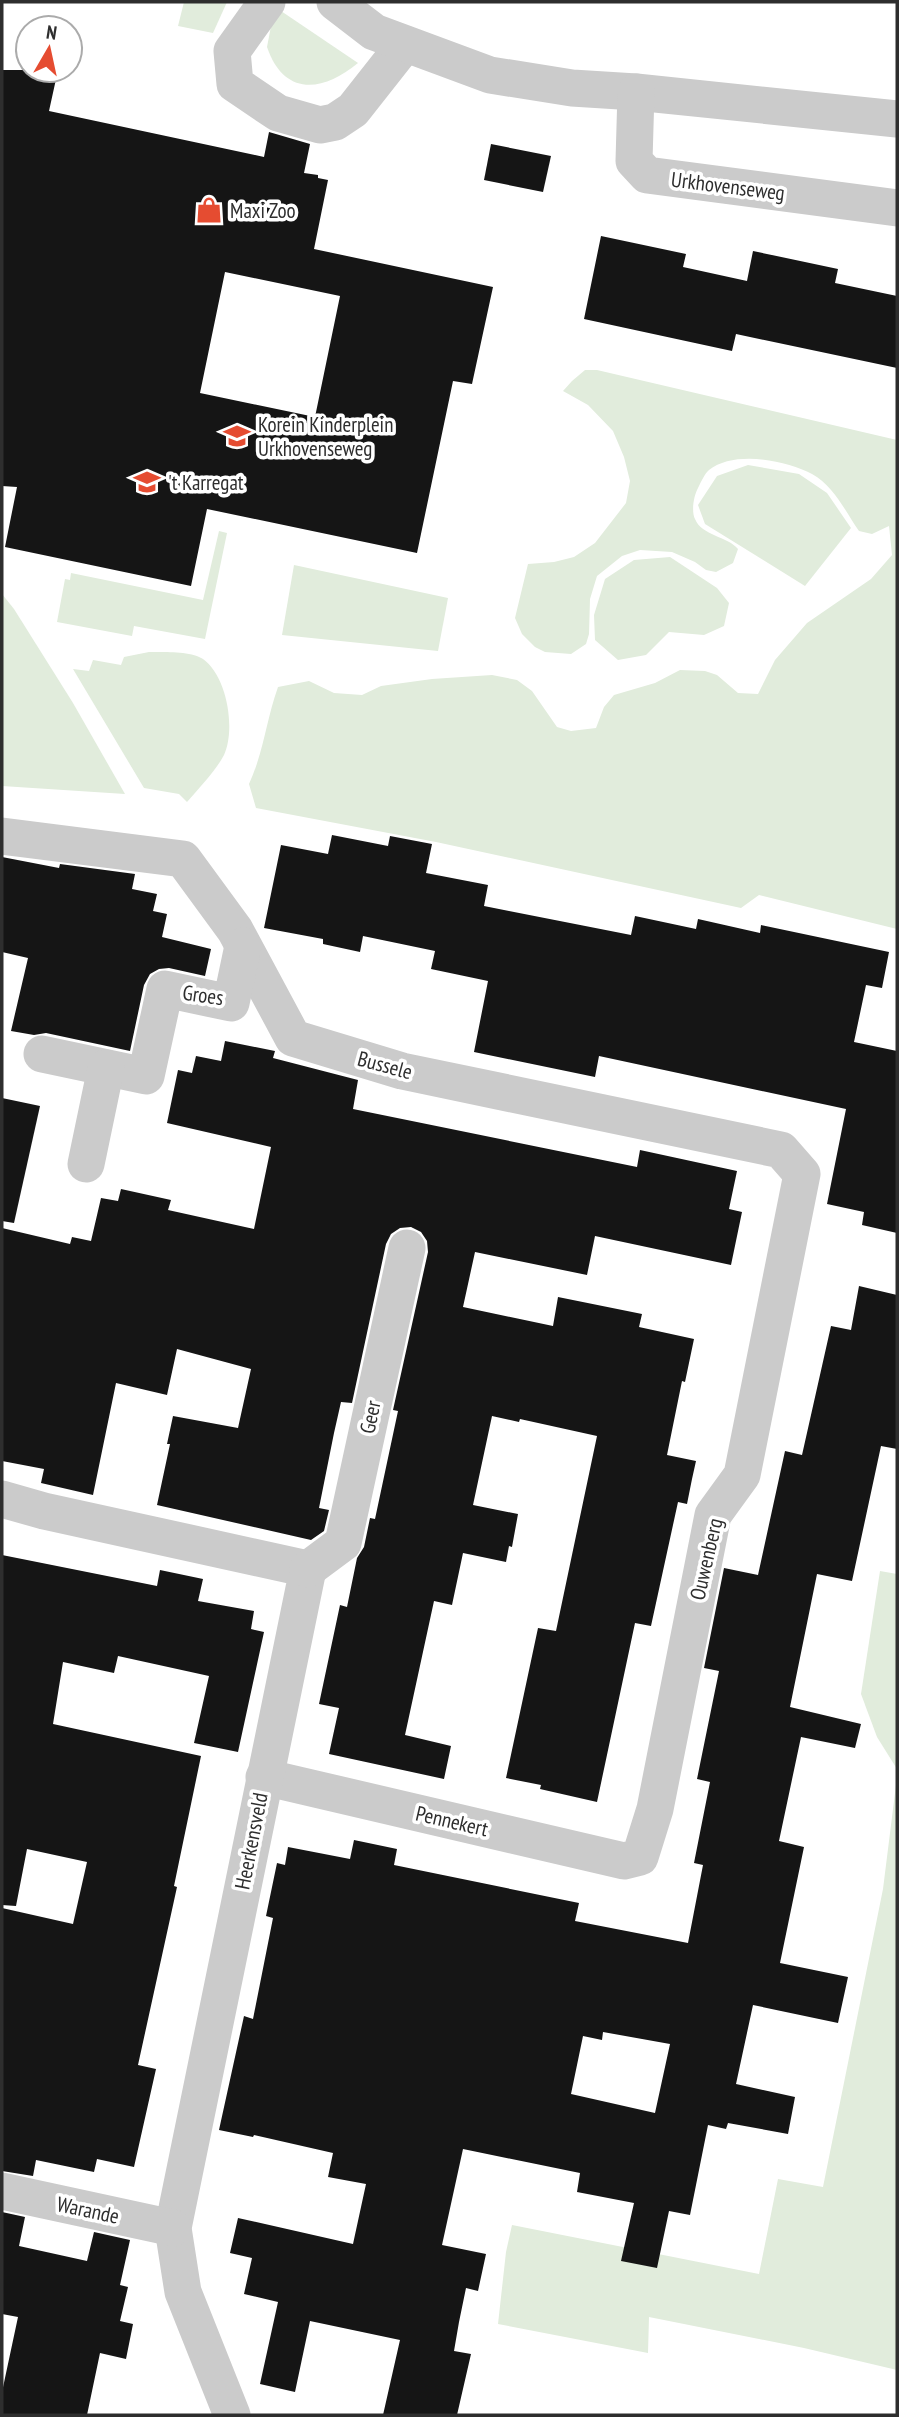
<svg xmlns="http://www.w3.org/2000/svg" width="899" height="2417" font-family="'PT Sans Narrow',sans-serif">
<rect width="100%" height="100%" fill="#fff"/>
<g fill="#e1ecdc">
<path d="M184,2H227L213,33L178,26Z"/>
<path d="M281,11L358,63C323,92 284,97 267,47L272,21Z"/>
<path d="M585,370H597L897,440V929L759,895L741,908L436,842L256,808L249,784C264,751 266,721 278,687L309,681L334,693L362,695L381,686L432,679L492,675L517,680L532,691L557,727L571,731L596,728L604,707L614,695L655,683L680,670L705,671L717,675L738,693L758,694L775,660L807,623L871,579L892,555L889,526L872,534L859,531C845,511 834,486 812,474C786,460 734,450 709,470C705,473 701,482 698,488C694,495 691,511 695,519C702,536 727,536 738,549L733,563L716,572L706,570L695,562L672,552L640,550L622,556L597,576L590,599L589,634L586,644L571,654L545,652L535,647L522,634L515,618L528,564L554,562L574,557L595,543L626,503L630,481L624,457L613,431L588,405L563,391L572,381Z"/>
<path d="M748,465L799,474L827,493L851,528L805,586L705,524L698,505L717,476Z"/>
<path d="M219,531L227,533L205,639L134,626L132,636L57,622L65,579L70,580L71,573L203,600Z"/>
<path d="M670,557L717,588L729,603L724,626L704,635L669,632L646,655L618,660L595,640L594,615L605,579L634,560Z"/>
<path d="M294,565L448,598L438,651L282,635Z"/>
<path d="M2,594L14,609L73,703L125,794L2,786Z"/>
<path d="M149,652C162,652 192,651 203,659C227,676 236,729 224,755C215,772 199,788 187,802L179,794L144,788L73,669L89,671L93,660L121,665L124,657Z"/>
<path d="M880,1571L897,1574V1769L877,1737L861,1694Z"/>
<path d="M897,1777V2370L804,2348L649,2317L648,2353L498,2324L506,2252L512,2225L759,2274L778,2179L823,2187L883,1889Z"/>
</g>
<g fill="#151515" fill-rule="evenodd">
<path d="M2,70H58L49,111L264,157L269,132L310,144L304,173L318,175V178L328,180L314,249L493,287L472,384L453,381L417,553L207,509L191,586L5,547L17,487L2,486ZM225,272L340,296L315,417L200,393Z"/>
<path d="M491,144L551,156L543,192L484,180Z"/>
<path d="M601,236L686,254L683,267L747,281L753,251L838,269L835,283L897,296V368L736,334L732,351L584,319Z"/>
<path d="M332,835L388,846L390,836L432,844L426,873L488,885L484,906L509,911L631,935L635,916L696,929L698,919L760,933L761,925L889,952L882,988L866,985L854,1042L897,1051V1233L862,1225L864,1212L827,1204L846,1109L599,1056L595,1077L474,1052L488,981L431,969L435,951L363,936L360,952L323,944V939L264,928L281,845L328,854Z"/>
<path d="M2,857L59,868L60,864L135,874L132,889L157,894L153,911L167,914L162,937L211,949L205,976L169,968L159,969L150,974L144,985L130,1051L46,1033L34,1035L11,1031L28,958L2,952Z"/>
<path d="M225,1041L275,1051L273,1058L358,1080L353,1109L637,1167L640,1150L737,1171L729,1209L742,1212L731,1265L595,1236L587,1275L475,1252L463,1307L553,1326L558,1297L642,1314L639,1327L694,1339L685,1382L682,1381L667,1455L696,1461L692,1479L687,1504L678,1502L651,1626L635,1623L597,1802L540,1789L541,1785L506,1778L538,1628L556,1631L597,1436L520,1419L519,1422L492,1416L473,1505L518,1514L512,1547L509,1546L506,1562L463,1553L452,1605L434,1601L405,1735L451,1746L444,1779L329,1754L339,1708L319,1704L340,1605L347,1607L357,1558L364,1547L370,1518L375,1519L398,1411L393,1410L428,1252L427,1241L421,1232L411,1227L400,1228L391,1234L386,1244L352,1403L341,1402L334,1433L319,1508L329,1510L324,1531L311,1540L157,1505L170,1444H167L173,1416L238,1428L251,1369L177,1349L167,1395L116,1383L93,1495L41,1483L44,1469L2,1461V1228L70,1244L72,1237L91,1241L101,1198L118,1201L121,1189L171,1200L168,1210L254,1229L271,1147L167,1123L178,1070L192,1073L196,1056L221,1061Z"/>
<path d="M2,1098L40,1106L14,1223L2,1221Z"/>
<path d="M859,1286L897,1295V1449L881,1446L852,1581L817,1574L790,1707L861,1724L855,1748L801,1737L779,1841L804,1847L780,1963L848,1977L838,2023L753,2005L736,2084L795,2097L788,2134L728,2123L726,2129L708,2125L690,2215L669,2211L657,2268L621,2261L634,2203L577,2192L580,2173L463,2149L442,2245L486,2254L478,2291L466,2288L459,2322L454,2351L471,2354L457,2415H383L400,2340L310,2321L295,2392L260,2384L278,2302L244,2294L252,2258L230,2253L238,2218L353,2244L366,2184L328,2177L333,2153L254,2135L253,2137L219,2130L244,2016L253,2019L273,1918L266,1916L277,1863L285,1865L288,1847L350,1859L354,1840L397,1849L394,1865L579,1903L575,1921L688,1943L703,1865L694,1863L710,1782L697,1779L719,1671L704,1668L724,1568L758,1575L785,1451L802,1455L831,1326L851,1330ZM603,2032L670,2044L655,2113L571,2094L583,2036L602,2040Z"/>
<path d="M2,1555L157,1586L160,1570L203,1579L198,1601L254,1611L251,1629L264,1632L238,1752L194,1743L209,1676L118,1656L114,1673L63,1662L53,1724L201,1756L174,1886L177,1887L138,2065L156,2069L134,2167L97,2159L94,2172L36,2160L33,2176L2,2171V1908L73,1924L87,1862L27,1849L16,1906L2,1905Z"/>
<path d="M2,2212L25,2217L19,2246L87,2261L94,2232L130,2240L120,2285L128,2287L120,2321L133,2324L126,2359L100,2353L87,2415H2V2392L18,2317L2,2314Z"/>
</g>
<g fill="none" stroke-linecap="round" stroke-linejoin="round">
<g stroke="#cbcbcb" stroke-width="37">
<path d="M267,2L232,51L235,84L278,113L320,125L335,122L353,110L405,44"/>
<path d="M335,2L374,32L490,75L572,88L636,92L897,119"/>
<path d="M636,92L634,161L647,175L897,208"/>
<path d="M2,836L183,859L235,930L293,1038L402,1071L781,1150L802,1174L742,1475L713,1515L655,1809L640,1857L624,1861L264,1777"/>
<path d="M42,1054L146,1076L165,989L231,1003L243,946"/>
<path d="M86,1164L106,1068"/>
<path d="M2,1499L44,1511L308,1569L173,2228L183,2292L232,2415"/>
<path d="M308,1569L343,1543L407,1248"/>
<path d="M2,2191L173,2228"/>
</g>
</g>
<defs>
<g id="shop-bare" transform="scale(2.1)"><path d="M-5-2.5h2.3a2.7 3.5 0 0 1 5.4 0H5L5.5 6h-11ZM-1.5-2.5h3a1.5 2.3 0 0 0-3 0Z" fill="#e54c31" stroke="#fff" stroke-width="2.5" paint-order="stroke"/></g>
<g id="school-bare" transform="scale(2.1)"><path d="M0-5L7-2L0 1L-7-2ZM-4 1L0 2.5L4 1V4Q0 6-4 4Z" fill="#e54c31" stroke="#fff" stroke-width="2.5" paint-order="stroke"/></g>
</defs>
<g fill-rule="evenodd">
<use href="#shop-bare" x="209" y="210"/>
<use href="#school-bare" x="237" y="436"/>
<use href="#school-bare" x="147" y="482"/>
</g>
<g text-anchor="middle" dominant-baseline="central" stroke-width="7" stroke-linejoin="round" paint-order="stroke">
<g font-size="21" fill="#2e2e2e" stroke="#fff">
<text transform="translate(728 186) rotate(7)">Urkhovenseweg</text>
<text transform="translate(203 995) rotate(8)">Groes</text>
<text transform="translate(385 1065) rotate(15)">Bussele</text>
<text transform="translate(370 1417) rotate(-78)">Geer</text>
<text transform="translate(706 1559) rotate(-77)">Ouwenberg</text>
<text transform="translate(452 1821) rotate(13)">Pennekert</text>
<text transform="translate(251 1841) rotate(-79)">Heerkensveld</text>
<text transform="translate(88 2210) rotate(12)">Warande</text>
</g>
<g font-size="21" fill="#2e2e2e" stroke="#fff" text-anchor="start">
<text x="230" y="210">Maxi Zoo</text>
<text x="258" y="424">Korein Kinderplein<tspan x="258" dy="24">Urkhovenseweg</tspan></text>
<text x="168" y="482">'t Karregat</text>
</g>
</g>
<rect width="899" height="2417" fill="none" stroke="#2e2e2e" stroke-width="7"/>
<g transform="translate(49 49) rotate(9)"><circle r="33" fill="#ffffff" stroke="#ababab" stroke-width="2"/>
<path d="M0-5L12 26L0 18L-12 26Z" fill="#e54c31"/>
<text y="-10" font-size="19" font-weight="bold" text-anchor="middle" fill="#2e2e2e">N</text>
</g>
</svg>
